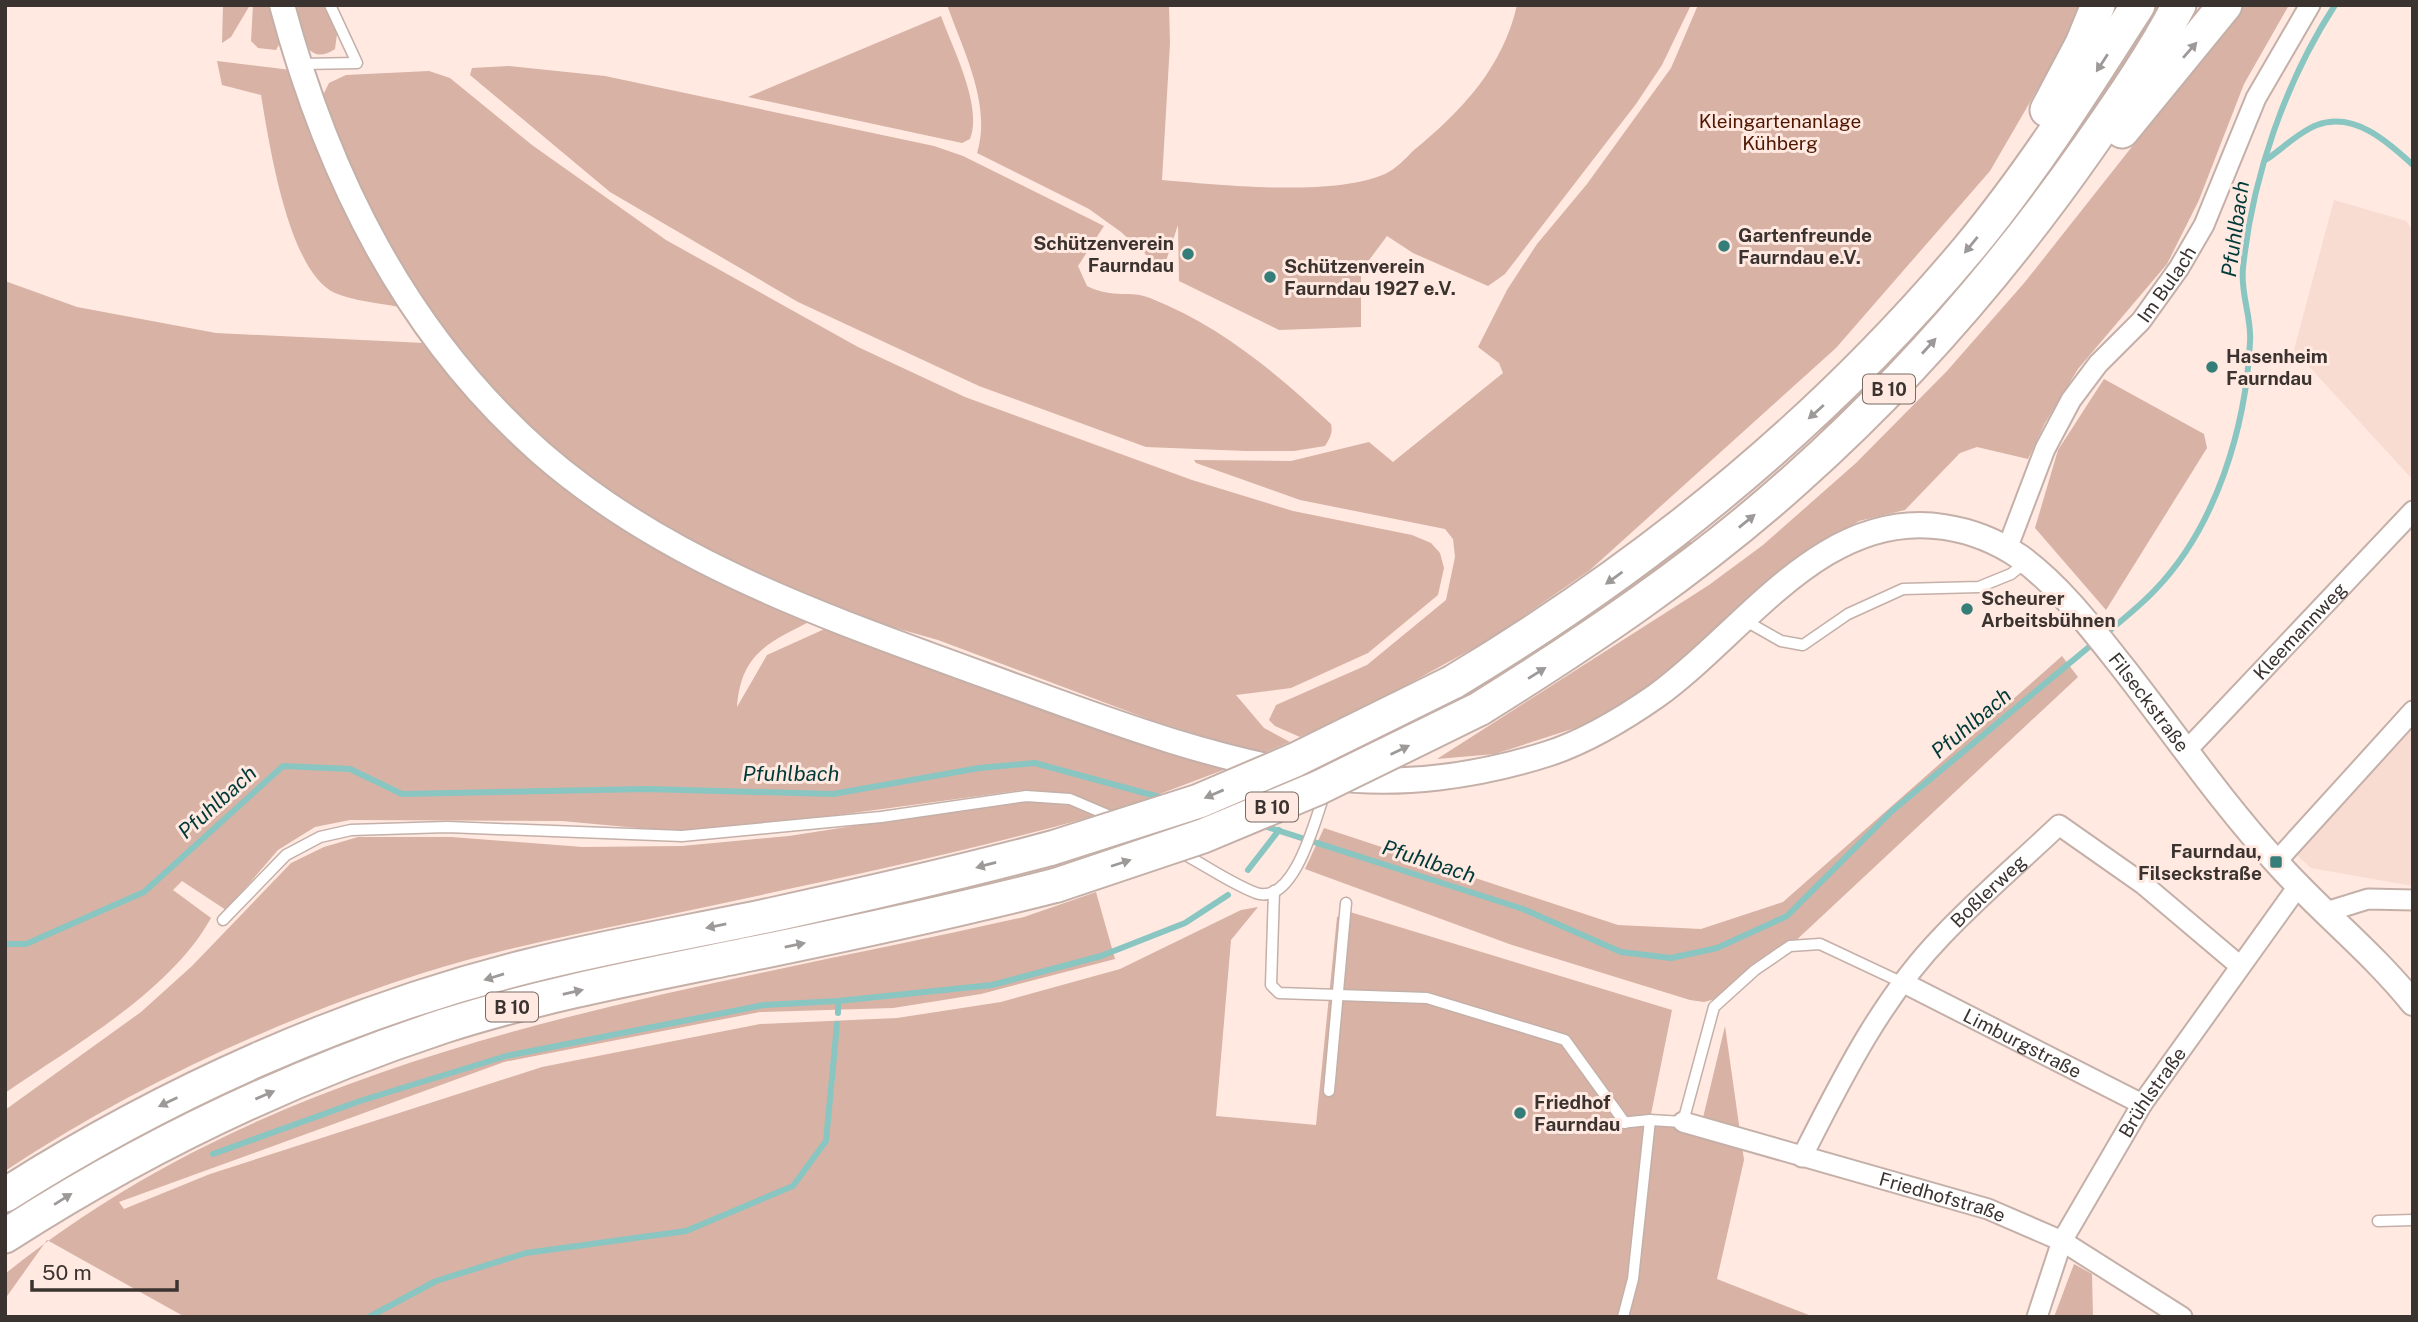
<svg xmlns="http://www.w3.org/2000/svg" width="2418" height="1322" font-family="'Public Sans',sans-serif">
<rect width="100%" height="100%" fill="#ffe9e1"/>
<g fill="#f8dbd1">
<path d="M2334,200L2406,221L2413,231V480L2294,350Z"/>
<path d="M2413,726V886L2311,868L2297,855Z"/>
</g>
<g fill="#d7b2a5">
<path d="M223,5H250L231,37L222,43Z"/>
<path d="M253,5H277L282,39L276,50L258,48L251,41Z"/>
<path d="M293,5H325L337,34L335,49C304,70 299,26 293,5Z"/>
<path d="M947,5H1169L1170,43L1162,180C1220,185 1333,197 1385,174C1396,169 1406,158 1414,150C1462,111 1503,67 1517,5H1691L1662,65L1636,104L1505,274L1488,286L1413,253L1387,236L1361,271V327L1279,330L1179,281L1178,225L1163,270L1121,232L1089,209L977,153C992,105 963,50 947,5Z"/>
<path d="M1698,5H2083L2077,21L1990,171L1836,348L1590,570L1492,638L1361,710L1300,737L1275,726L1269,720L1276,705L1367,665L1446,600L1455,557L1453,539L1445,529L1300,500L1196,463L1194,460L1291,461L1369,442L1393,462L1503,373L1499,363L1478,347L1507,290L1537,244L1587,184L1671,68Z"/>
<path d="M2152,5H2166L2012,234L1828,436L1820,426Z"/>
<path d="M2244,5H2289L2244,84L2199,200L2167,264L2078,369L2045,423L2028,459L1977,447L1960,453L1905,510L1859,521L1828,540L1656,683L1597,721L1495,754L1437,759L1709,585L1763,545L1856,463L1947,371L2025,282Z"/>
<path d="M941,16C952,47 983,106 970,139L962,143L748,97Z"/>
<path d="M217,61L291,70L360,238L399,307C379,303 354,301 335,293C288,272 269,142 261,95L222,85Z"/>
<path d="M509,66L605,76L934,146L963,156L1104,226L1078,266L1087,286C1113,299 1131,290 1150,298C1221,326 1276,373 1331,424C1333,433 1330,438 1325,446L1294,451H1246L1146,447L979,386L798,302L610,192L470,75L472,68Z"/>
<path d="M429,71L450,78L532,145L666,240L858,347L965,397L1192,480L1293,511L1412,535L1431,543L1440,553L1444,568L1438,595L1368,653L1291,688L1236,695L1264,728L1290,742L1262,754L1151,720L938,640L839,612L655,525L550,445L482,379L426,313L377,234L320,101L329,83L346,75Z"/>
<path d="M5,281L77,307L216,333L424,343C475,403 525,462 590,508C657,555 739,585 813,620C770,642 741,652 737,707L767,655L829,627L1234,766L1112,812L1074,796L1024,790L786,822L681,832L562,821L350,820L315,827L278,850L226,910L182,881L173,890L211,918C170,992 74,1045 5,1093Z"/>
<path d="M2104,379L2204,434L2207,448L2106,610L2035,528L2058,450Z"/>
<path d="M1688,540L1697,547L1463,703L1459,694Z"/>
<path d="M2062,656L2078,677L1790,946L1731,995L1704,1002L1690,1000L1512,945L1305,869L1324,828L1618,925L1701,929L1783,902Z"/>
<path d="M1026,799L1067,804L1094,816C948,857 801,886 654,918C577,934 498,949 423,973C277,1020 133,1086 5,1171V1110L141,1012L192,966L291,863L324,847L358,837H451L583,847L682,846L789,836Z"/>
<path d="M1096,892L1115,959L981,994L893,1008L760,1012L504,1062L119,1202L124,1209L210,1174L542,1067L760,1024L897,1018L1001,1002L1120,969L1241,910L1258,907L1231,940L1216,1116L1316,1125L1337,917L1350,912L1672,1010L1650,1119L1701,1126L1725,1026L1744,1160L1717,1279L1814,1317H185L47,1240L5,1299V1274C294,1040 673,997 1024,917Z"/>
<path d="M2074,1264L2092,1274L2093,1317H2054Z"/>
</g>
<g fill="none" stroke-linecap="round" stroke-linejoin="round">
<g stroke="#89c6c2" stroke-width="6">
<path d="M2267,159C2282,149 2300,131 2317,125C2354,111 2388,142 2413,165"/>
<path d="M2104,635C2121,621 2140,606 2155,590C2216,527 2246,427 2250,342C2252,318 2240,293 2243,268C2252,178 2285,82 2335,5"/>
<path d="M1261,825L1523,909L1621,952L1671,958L1717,948L1787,916L1892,811L2095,642"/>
<path d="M1248,870L1279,830"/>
<path d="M5,944H26L144,892L283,766L350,769L402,794L647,789L833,794L979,768L1035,763L1163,798"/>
<path d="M838,1013V1001"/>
<path d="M213,1154L360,1101L506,1056L764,1005L838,1001L992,985L1101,956L1185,923L1228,895"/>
<path d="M369,1317L436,1281L526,1253L686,1231L793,1186L826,1141L837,1024"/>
</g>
<g stroke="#c4b0a8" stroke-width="13">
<g id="service">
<path d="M302,64L357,63L330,5"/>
<path d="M1744,620L1781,641L1803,645L1848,614L1903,589L1979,587L2011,574L2026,562"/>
<path d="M1180,852C1205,865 1230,883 1256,893C1294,906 1315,820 1324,795"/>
<path d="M1274,891L1271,985L1279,993L1427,998L1565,1040L1625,1123"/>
<path d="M223,920L286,855L320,837L351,830L447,827L682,836L881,817L1026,796L1070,799L1117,819"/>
<path d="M1329,1091L1346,903"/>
<path d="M1560,1129L1650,1120L1683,1122L1714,1007L1755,970L1790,946L1820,944L1903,983"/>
<path d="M2378,1221L2413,1220"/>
<path d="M1623,1317L1633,1279L1650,1120"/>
</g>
</g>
<g stroke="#c4b0a8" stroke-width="23">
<g id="minor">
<path id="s1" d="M2007,549L2045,449L2071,400L2098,364L2141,321L2179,268L2204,225L2256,98L2310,5"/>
<path id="s2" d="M2187,750L2413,511"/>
<path d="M2276,862L2413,711"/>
<path d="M2326,912L2368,899L2413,900"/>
<path id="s3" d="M1904,983L2142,1104"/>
<path id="s4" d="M1683,1122L1988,1209L2062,1241L2182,1317"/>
<path id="s5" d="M1802,1157C1841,1080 1881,999 1942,936C1979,897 2020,862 2059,825L2143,884L2240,966"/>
<path id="s6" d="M2037,1317L2062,1241L2142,1104L2299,885"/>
</g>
</g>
<g stroke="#c4b0a8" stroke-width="28">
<g id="tertiary">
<path id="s7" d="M282,5C328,177 406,334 541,453C668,564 829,618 984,675C1094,715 1210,761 1328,777C1399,787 1478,776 1547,754C1585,742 1623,719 1656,696C1744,633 1822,508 1944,527C1971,531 1998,542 2020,557C2061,587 2093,630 2124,669C2174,733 2222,803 2278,864C2321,912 2373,953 2413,1003"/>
</g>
</g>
<g stroke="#c4b0a8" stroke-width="37">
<g id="trunk">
<path d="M2047,110L2082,44L2098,5"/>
<path d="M2122,131L2225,5"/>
<path d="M1453,682C1648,565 1823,423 1969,248C2032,172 2085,88 2138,5"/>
<path d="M1479,709C1590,640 1698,567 1795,480C1905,382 2004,268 2088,148C2120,102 2153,55 2179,5"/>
<path d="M5,1195C165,1093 345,1012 529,966C612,945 697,931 780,913C871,893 962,872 1052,848"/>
<path d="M5,1236C143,1147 289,1077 444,1026C544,994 648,975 750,954C853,933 955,911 1057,885"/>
</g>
</g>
<use href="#service" stroke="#fff" stroke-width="10"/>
<use href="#minor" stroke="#fff" stroke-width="19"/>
<use href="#tertiary" stroke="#fff" stroke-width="24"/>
<use href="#trunk" stroke="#fff" stroke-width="33"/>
<g stroke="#c4b0a8" stroke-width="37" stroke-linecap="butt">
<g id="trunk-bridge">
<path d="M1052,848L1199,801L1295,760L1453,682"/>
<path d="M1057,885L1203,836L1318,788L1479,709"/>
</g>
</g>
<use href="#trunk-bridge" stroke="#fff" stroke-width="33"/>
</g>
<defs><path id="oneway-solid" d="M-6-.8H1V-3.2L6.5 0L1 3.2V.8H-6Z" transform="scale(1.75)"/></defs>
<g fill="#9d9998">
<use href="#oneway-solid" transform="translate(2190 50) rotate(-49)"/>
<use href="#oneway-solid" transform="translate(2102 63) rotate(123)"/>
<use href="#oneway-solid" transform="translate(1971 245) rotate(129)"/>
<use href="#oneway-solid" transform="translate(1929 346) rotate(-48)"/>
<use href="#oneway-solid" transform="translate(1816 412) rotate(138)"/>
<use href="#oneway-solid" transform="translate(1747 521) rotate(-39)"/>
<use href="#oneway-solid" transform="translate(1614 578) rotate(144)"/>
<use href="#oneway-solid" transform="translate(1537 673) rotate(-32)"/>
<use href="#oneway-solid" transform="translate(1400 750) rotate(-26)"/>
<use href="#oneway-solid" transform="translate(1214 794) rotate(157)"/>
<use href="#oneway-solid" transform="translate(1121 863) rotate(-18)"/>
<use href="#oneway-solid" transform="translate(986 865) rotate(165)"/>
<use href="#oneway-solid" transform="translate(716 926) rotate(169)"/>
<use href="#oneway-solid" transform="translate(795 945) rotate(-12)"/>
<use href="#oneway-solid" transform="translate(494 977) rotate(163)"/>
<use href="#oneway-solid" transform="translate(573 992) rotate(-13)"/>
<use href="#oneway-solid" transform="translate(265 1095) rotate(-23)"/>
<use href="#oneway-solid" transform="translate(168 1102) rotate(154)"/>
<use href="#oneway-solid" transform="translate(63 1199) rotate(-32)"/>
</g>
<g fill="#357d79" stroke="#ffe9e1" stroke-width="2.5">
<circle cx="1724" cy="246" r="7"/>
<circle cx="1188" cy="254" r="7"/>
<circle cx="1270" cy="277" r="7"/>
<circle cx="2212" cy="367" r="7"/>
<circle cx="1967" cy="609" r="7"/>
<rect x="2269" y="855" width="14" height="14" rx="3.5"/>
<circle cx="1520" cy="1113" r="7"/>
</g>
<g text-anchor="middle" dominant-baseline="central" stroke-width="6" stroke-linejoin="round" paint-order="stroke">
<g fill="#ffe9e1" stroke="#766a65" stroke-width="2">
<rect x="1863" y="374.5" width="52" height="29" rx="5"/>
<rect x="1246" y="792.5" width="52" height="29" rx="5"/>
<rect x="486" y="992.5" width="52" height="29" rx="5"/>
</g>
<g font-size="18" font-weight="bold" fill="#3b3330">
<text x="1889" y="389">B 10</text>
<text x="1272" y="807">B 10</text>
<text x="512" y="1007">B 10</text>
</g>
<g font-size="19" fill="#4f1600" stroke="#ffe9e1">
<text x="1780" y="121">Kleingartenanlage<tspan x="1780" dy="22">Kühberg</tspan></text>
</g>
<g font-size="19" font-weight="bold" fill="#3b3330" stroke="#ffe9e1" text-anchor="start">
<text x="1738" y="235">Gartenfreunde<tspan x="1738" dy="22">Faurndau e.V.</tspan></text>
<text x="1174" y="243" text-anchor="end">Schützenverein<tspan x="1174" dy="22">Faurndau</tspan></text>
<text x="1284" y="266">Schützenverein<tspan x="1284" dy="22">Faurndau 1927 e.V.</tspan></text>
<text x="2226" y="356">Hasenheim<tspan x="2226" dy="22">Faurndau</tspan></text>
<text x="1981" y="598">Scheurer<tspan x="1981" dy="22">Arbeitsbühnen</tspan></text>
<text x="2262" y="851" text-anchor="end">Faurndau,<tspan x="2262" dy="22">Filseckstraße</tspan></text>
<text x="1534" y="1102">Friedhof<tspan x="1534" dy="22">Faurndau</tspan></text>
</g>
<g font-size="19" fill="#3b3330" stroke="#ffe9e1">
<text stroke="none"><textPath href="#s1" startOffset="313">Im Bulach</textPath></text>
<text stroke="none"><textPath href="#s2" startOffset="164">Kleemannweg</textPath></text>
<text stroke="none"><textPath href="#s7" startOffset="2352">Filseckstraße</textPath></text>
<text stroke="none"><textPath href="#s5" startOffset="327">Boßlerweg</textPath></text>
<text stroke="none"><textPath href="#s3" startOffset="133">Limburgstraße</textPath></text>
<text stroke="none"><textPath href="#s6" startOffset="254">Brühlstraße</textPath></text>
<text stroke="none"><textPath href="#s4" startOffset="270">Friedhofstraße</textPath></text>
</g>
<g font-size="21" font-style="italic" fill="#003a38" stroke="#ffe9e1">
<text transform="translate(2235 229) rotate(-82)">Pfuhlbach</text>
<text transform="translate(1971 723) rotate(-40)">Pfuhlbach</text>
<text x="791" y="773">Pfuhlbach</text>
<text transform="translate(217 802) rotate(-42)">Pfuhlbach</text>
<text transform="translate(1429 861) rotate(18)">Pfuhlbach</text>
</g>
</g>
<rect width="2418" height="1322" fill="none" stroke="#3b3330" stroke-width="14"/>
<path d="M32 1280v10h145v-10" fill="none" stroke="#3b3330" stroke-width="3.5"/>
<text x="42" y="1280" font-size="21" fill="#3b3330" stroke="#ffe9e1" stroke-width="5" paint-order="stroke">50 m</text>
</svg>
